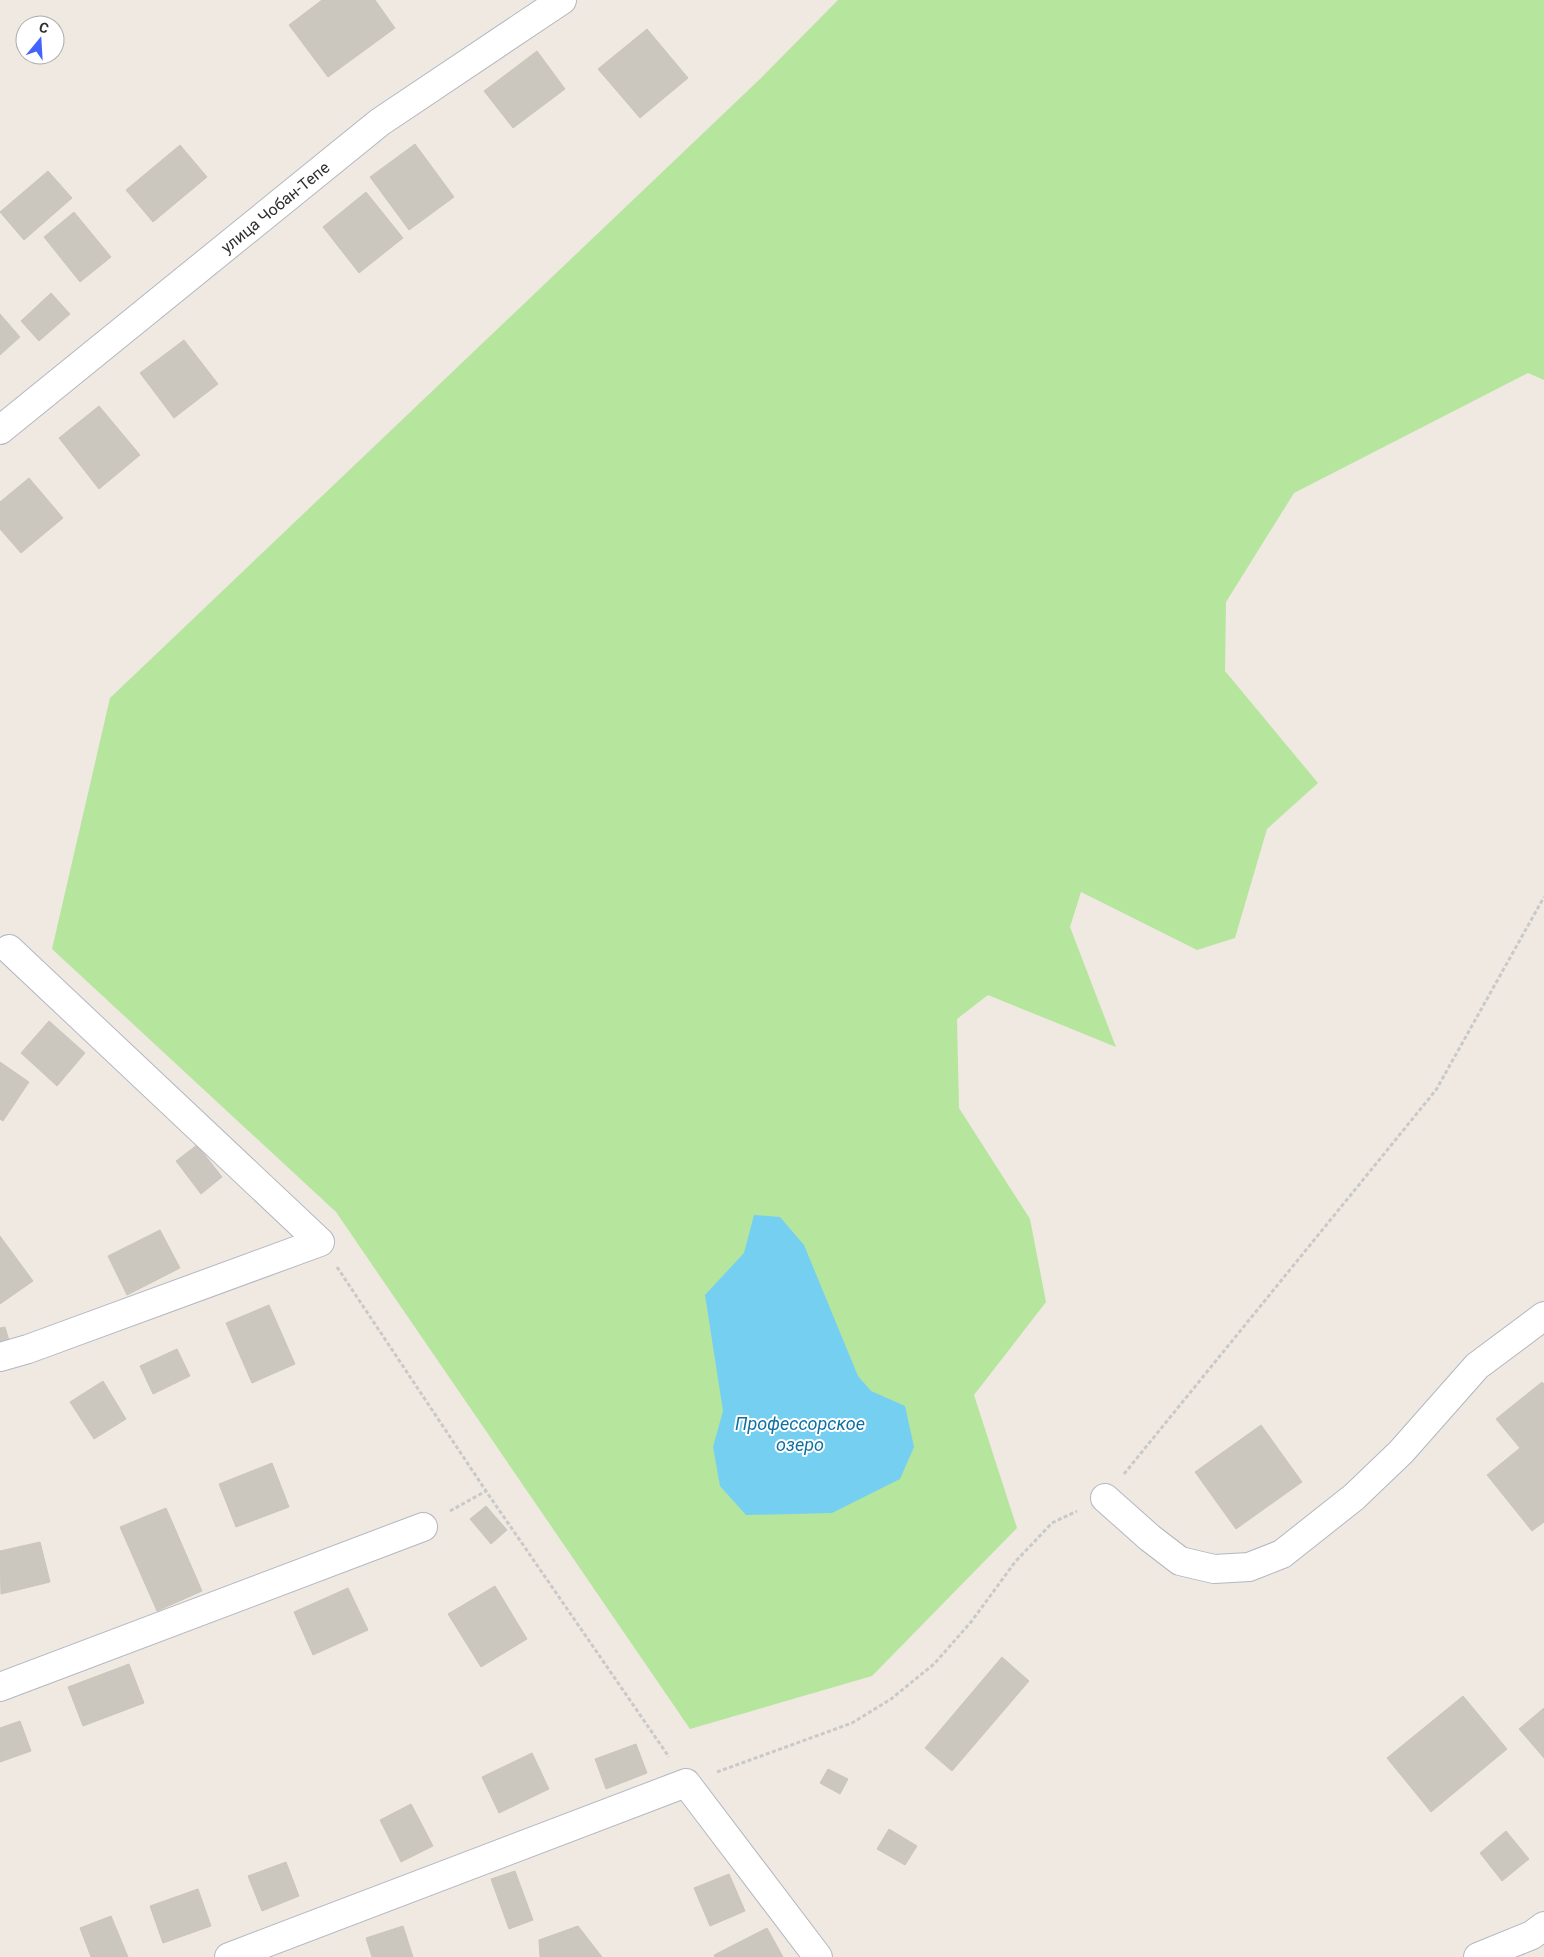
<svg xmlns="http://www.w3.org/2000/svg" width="1544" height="1957" font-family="Roboto,sans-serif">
<rect width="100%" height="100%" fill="#efe9e1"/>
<path fill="#b6e59e" d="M838,0H1544V380L1528,373L1294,493L1226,602L1225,671L1318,783L1267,829L1235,938L1197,950L1081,892L1070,927L1116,1047L988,995L957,1019L959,1108L1030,1219L1046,1302L974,1395L1017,1528L872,1676L690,1729L336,1212L52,949L110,698L760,79Z"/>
<path fill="#75cff0" d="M754,1215L780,1217L804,1245L858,1376L871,1391L905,1406L914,1447L900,1479L832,1513L746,1515L720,1486L713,1447L723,1411L705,1295L744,1253Z"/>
<g fill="#cbc7bf" stroke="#cbc5ba">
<path d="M322,0H375L395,28L328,77L289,25Z"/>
<path d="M647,29L688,78L640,118L598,69Z"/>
<path d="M537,51L565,89L513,128L484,91Z"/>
<path d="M415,144L454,197L409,230L370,177Z"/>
<path d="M180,145L207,177L153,222L126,190Z"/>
<path d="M48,171L72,198L24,240L0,212Z"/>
<path d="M366,192L403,238L359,273L323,227Z"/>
<path d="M74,212L111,257L80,282L44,237Z"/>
<path d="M51,293L70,314L39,341L21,321Z"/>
<path d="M0,314L20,337L0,355Z"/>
<path d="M184,340L218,384L174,418L140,373Z"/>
<path d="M99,406L140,455L99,489L59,438Z"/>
<path d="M29,478L63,518L21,553L0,529V502Z"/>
<path d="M49,1021L85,1053L57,1086L21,1053Z"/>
<path d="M0,1062L29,1082L3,1121L0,1119Z"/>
<path d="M197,1145L222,1177L201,1194L176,1161Z"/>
<path d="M160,1230L180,1268L127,1295L108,1256Z"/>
<path d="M0,1236L33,1281L0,1304Z"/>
<path d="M269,1305L295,1364L252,1383L226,1323Z"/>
<path d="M5,1327L12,1351L0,1355V1328Z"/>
<path d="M177,1349L190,1376L153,1394L140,1366Z"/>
<path d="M103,1381L126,1419L94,1439L70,1402Z"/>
<path d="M1542,1382L1544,1384V1522L1532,1531L1487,1475L1520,1448L1496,1419Z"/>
<path d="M1261,1425L1302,1482L1236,1529L1195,1472Z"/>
<path d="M272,1463L289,1507L236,1527L219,1484Z"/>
<path d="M486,1506L507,1530L491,1544L470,1519Z"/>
<path d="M166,1508L202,1591L157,1611L120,1527Z"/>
<path d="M40,1542L50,1582L1,1594L0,1551Z"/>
<path d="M495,1586L527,1639L481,1667L448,1614Z"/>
<path d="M348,1588L368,1630L313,1655L294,1612Z"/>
<path d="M1002,1657L1029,1681L952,1771L925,1748Z"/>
<path d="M129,1664L144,1703L83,1726L68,1687Z"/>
<path d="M1463,1696L1507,1749L1431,1812L1387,1758Z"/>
<path d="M1544,1708V1758L1519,1729Z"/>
<path d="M20,1721L31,1751L0,1762V1728Z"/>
<path d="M636,1744L647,1773L606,1789L595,1759Z"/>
<path d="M532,1753L549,1789L499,1813L482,1777Z"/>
<path d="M828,1769L848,1779L840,1794L820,1783Z"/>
<path d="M411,1804L433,1846L401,1862L380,1820Z"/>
<path d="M889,1829L917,1846L905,1865L877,1849Z"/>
<path d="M1506,1831L1529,1859L1502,1881L1480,1853Z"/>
<path d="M286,1862L299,1896L262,1911L248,1876Z"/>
<path d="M515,1871L533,1920L509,1929L491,1879Z"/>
<path d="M729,1874L745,1911L710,1926L694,1888Z"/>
<path d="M198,1889L211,1926L163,1943L150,1906Z"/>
<path d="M111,1916L128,1957H91L80,1928Z"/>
<path d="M403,1926L413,1957H372L366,1938Z"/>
<path d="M578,1926L602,1957H540L539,1940Z"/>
<path d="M767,1928L783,1957H715L714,1955Z"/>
</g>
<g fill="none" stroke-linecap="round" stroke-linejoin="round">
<g stroke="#b4b7c1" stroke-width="30">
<g id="minor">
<path id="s1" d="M0,430L380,122L562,0"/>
<path d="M0,1357L28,1349L320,1242L9,949"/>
<path d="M1105,1498L1150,1538L1180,1561L1214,1569L1249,1567L1282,1554L1354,1497L1401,1452L1477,1366L1544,1316"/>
<path d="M0,1687L423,1527"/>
<path d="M229,1957L686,1783L818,1957"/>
<path d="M1478,1957L1532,1935L1544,1926"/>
</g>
</g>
<g stroke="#c9c9c9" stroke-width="3" stroke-dasharray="4 2.5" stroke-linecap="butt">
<path d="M337,1267L486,1491L669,1757"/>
<path d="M1124,1474L1436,1090L1544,897"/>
<path d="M450,1511L486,1491"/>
<path d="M717,1772L852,1723L891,1699L934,1664L971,1622L1015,1562L1052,1523L1077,1511"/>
</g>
<use href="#minor" stroke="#fff" stroke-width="28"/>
</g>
<g text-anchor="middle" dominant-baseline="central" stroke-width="4" stroke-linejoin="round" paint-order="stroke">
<g font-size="16" fill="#2e2e2e" stroke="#fff">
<text stroke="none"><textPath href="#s1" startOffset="354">улица Чобан-Тепе</textPath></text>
</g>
<g font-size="18" font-style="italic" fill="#0d6fa3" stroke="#fff">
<text x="800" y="1423">Профессорское<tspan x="800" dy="21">озеро</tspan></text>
</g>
</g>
<g transform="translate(40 40) rotate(18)"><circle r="24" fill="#ffffff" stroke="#ababab"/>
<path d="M0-4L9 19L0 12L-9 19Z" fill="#4264fb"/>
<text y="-8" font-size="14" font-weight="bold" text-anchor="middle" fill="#2e2e2e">С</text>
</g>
</svg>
